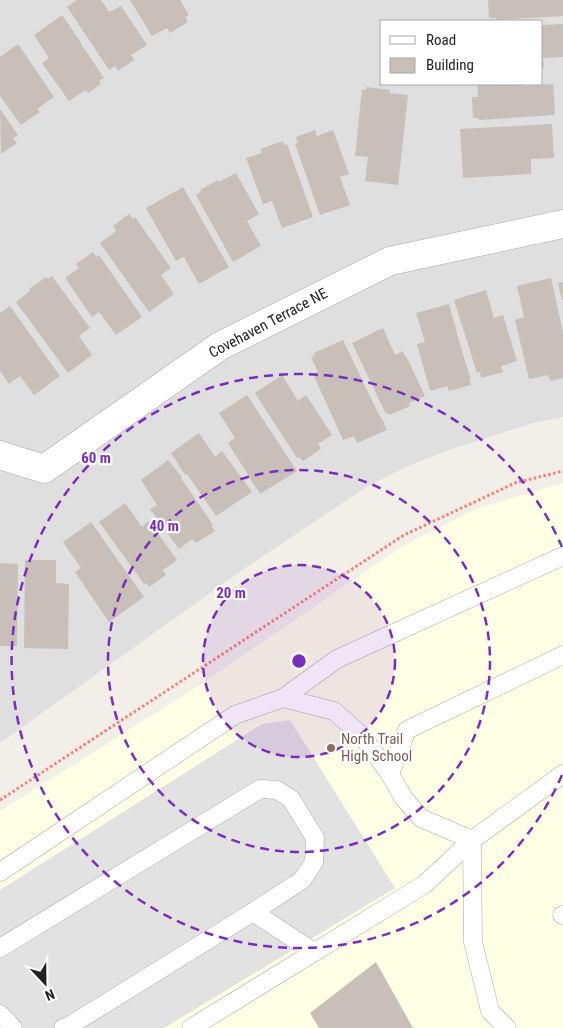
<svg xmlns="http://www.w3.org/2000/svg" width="563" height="1028" font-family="'Roboto Condensed',sans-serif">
<rect width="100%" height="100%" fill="#f2efe9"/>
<path fill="#e0dfdf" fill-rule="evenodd" d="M0,0H563V417L537,422L451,449L408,466L366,487L248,566L0,743ZM382,21H542V84H382Z"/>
<path fill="#ffffe5" d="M563,483V1028H0V811L200,685L404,545L476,509Z"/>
<path fill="#e2e2e2" d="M290,720L395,888L164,1028H0V890L262,724Z"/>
<g fill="#c7bfb8">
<path d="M77,0H101L109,12L121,6L147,45L131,55L134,60L118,71L115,66L109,70L67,7Z"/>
<path d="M130,0H180L189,15L185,17L188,22L170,33L167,28L152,36Z"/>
<path d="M488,0H563V16L496,20V18H489Z"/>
<path d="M62,15L82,44H81L104,78L99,81L101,84L88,93L86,90L69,101L42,63L49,58L34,35Z"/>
<path d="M563,24V57L543,58L544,67H542V25Z"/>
<path d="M18,44L54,97L37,109L40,112L21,125L0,96V57Z"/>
<path d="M477,84H524V86L553,84L555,115L479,120L478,118H473L472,97H478Z"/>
<path d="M366,87L390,90L389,93L408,95L398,185L365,181L368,157L355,156L362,89L366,90Z"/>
<path d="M0,109L18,135L13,138L17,143L1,154Z"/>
<path d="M552,124L554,158L531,159V174L463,178L460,129Z"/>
<path d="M315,130L317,136L333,130L349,174L340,177L350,205L320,215L295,144L298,143L296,137Z"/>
<path d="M283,141L284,145L287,144L313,217L282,228L272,201L263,204L246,158L262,153L260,149Z"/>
<path d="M236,173L259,214L247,221L261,246L233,262L196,195L201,192L200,190L218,180L219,182Z"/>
<path d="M183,187L229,267L199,284L184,257L176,261L146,208Z"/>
<path d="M129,214L133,219L135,217L171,268L161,275L174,294L149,312L100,243L116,231L113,226Z"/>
<path d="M93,252L96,257L99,255L142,317L116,335L99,312L92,317L65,278L79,268L76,264Z"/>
<path d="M52,276L90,328L79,336L92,355L68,373L16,302L31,290L29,289L46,277L48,279Z"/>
<path d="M551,278L563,332V378L550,381L548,375L529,379L515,320L524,317L517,286Z"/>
<path d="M563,282V300H562L558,283Z"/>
<path d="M486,290L494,318L503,315L517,361L501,366L503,372L481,378L480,372L477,373L454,300Z"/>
<path d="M449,304L464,358L471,379H469L471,385L449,391L447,386L430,391L417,344L425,342L416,313Z"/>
<path d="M10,306L60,376L34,395L20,376L9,384L0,371V313Z"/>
<path d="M383,328L395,355L403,351L405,357L406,356L425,396L409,403L410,406L390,415L388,413L386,414L352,343Z"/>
<path d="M343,340L378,413L385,424H384L387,430L357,443L354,436L343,440L313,374L318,372L311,357L315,356L314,353Z"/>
<path d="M282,375L298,401L306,395L332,435L318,444L321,449L303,461L299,457L297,458L255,393Z"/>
<path d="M247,395L297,471L260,494L228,443L235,438L219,413Z"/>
<path d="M199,433L215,457L222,451L252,492L216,516L187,474L185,475L171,453Z"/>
<path d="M168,460L182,477L181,478L213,525L211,526L215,531L196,543L192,539L179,549L150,509L157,505L141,480Z"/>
<path d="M125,503L142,527L149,521L177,560L163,570L166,575L149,587L146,583L144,584L99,522Z"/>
<path d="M91,522L144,597L109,622L75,572L81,568L63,542Z"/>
<path d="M25,560H56V583L69,584L68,649L24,648Z"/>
<path d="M0,563L18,564L17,646H0Z"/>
<path d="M376,962L413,1028H319L310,1013Z"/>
</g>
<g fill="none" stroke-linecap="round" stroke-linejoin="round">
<g stroke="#a9a9a9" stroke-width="19">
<g id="service">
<path d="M283,698L334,711L362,736L390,774L403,797L421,818L472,840"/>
<path d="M390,774L407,730L563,655"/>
<path d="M472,840L473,942L490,1011L507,1028"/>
<path d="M0,872L235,715L283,698L337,659L563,556"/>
<path d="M253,912L314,952"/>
<path d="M562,915H563"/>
<path d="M0,948L260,789L277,790L291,799L315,838L314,862L302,880L253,912L69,1026L63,1028"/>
<path d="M0,1014L13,1028"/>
<path d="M191,1028L425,884L472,840L563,774"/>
</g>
</g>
<g stroke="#a9a9a9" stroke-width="29">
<path id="minor" d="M0,455L44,469L220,346L390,261L563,224"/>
</g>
<path stroke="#fa8072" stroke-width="3" stroke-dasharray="2.5 2.5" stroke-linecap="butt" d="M0,800L404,535L515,483L563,471"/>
<use href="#service" stroke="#fff" stroke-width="18"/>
<use href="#minor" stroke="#fff" stroke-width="28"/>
</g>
<circle cx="299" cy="661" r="96" fill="#7b2cbf" fill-opacity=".12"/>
<g fill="none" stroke="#7b2cbf" stroke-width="2.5" stroke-dasharray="9 6">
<circle cx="299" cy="661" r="96"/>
<circle cx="299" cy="661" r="191"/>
<path d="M562 775A287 287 0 1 1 562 547"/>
</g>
<circle fill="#8d6e63" stroke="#fff" stroke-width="2" cx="331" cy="748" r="5"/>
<g text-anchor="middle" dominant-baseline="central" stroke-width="4.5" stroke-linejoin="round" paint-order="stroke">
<g font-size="15" fill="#222" stroke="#fff">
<text transform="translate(268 323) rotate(-28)">Covehaven Terrace NE</text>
</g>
<g font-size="15" fill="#785e54" stroke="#fff" text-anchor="start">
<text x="341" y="739">North Trail<tspan x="341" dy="17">High School</tspan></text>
</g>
</g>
<circle cx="299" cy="661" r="8" fill="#7b2cbf" stroke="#fff" stroke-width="2.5"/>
<g font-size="15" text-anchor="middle" font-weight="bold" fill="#7b2cbf" stroke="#fff" stroke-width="4.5" stroke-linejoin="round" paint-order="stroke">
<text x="96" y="463">60 m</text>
<text x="164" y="531">40 m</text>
<text x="231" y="598">20 m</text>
</g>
<rect x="380" y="20" width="162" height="65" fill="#ffffff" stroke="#a7a7a7"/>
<rect x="390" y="36" width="25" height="8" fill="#ffffff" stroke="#a7a7a7"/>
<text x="426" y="45" font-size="15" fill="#222222">Road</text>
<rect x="390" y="58" width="25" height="15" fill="#c7bfb8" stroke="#a7a7a7"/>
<text x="426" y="70" font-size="15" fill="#222222">Building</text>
<g transform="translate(45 983) rotate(158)" stroke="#ffffff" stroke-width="4" paint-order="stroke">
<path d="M0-4L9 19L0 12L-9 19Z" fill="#222222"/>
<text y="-8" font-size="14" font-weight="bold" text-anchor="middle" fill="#222222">N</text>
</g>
</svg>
